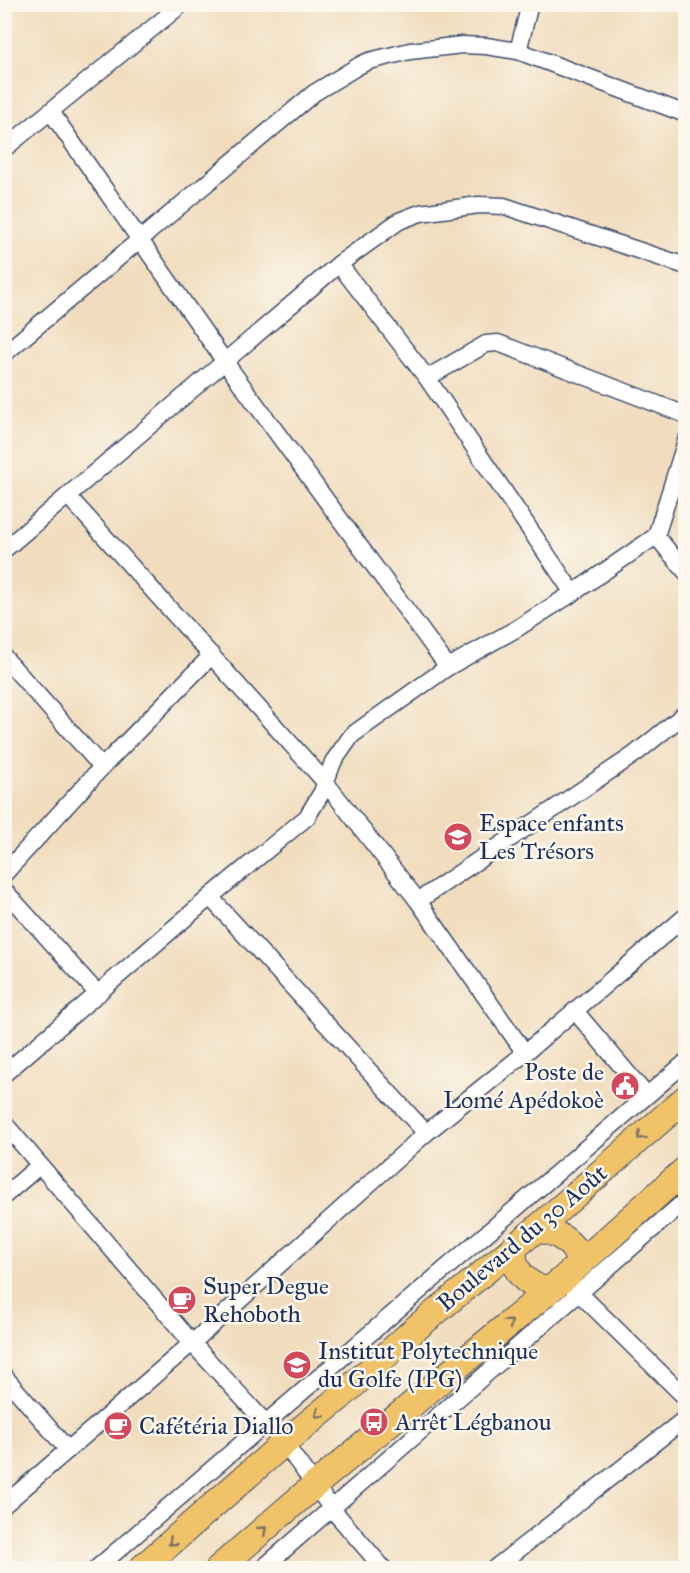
<svg xmlns="http://www.w3.org/2000/svg" width="690" height="1573" font-family="'IM FELL Great Primer',serif">
<rect width="100%" height="100%" fill="#fbf7ec"/>
<filter id="ink" filterUnits="userSpaceOnUse"><feTurbulence type="fractalNoise" baseFrequency=".0167" numOctaves="2"/><feDisplacementMap in="SourceGraphic" scale="12" xChannelSelector="R" yChannelSelector="G"/><feConvolveMatrix kernelMatrix="1 2 1 2 8 2 1 2 1" color-interpolation-filters="sRGB"/></filter>
<filter id="wash" filterUnits="userSpaceOnUse"><feTurbulence type="fractalNoise" baseFrequency=".008" numOctaves="4" result="noise"/><feDisplacementMap in="SourceGraphic" scale="24" xChannelSelector="R" yChannelSelector="G"/><feGaussianBlur stdDeviation="1.35" result="paint"/><feColorMatrix in="noise" values="0 0 0 0 0 0 0 0 0 0 0 0 0 0 0 0 0 1.4 0 .05"/><feComposite in="paint" operator="in"/></filter>
<g filter="url(#wash)">
<rect width="100%" height="100%" fill="#f1ddbe"/>
</g>
<g filter="url(#ink)">
<g fill="none" stroke-linecap="round" stroke-linejoin="round">
<g stroke="#3b496c" stroke-width="19">
<g id="minor">
<path d="M518,51L530,4"/>
<path d="M51,112L225,362L448,667"/>
<path d="M4,149L182,4"/>
<path d="M339,264L427,378L573,593"/>
<path d="M4,354L314,93L360,65L369,61L410,51L462,45L486,46L518,51L686,114"/>
<path d="M427,378L486,344L498,343L686,415"/>
<path d="M686,441L656,536L686,572"/>
<path d="M68,496L326,783L418,901L525,1053"/>
<path d="M4,550L339,264L399,221L420,213L479,205L504,206L686,266"/>
<path d="M4,657L102,767"/>
<path d="M4,874L102,767L212,655"/>
<path d="M4,890L98,994"/>
<path d="M210,897L426,1133"/>
<path d="M418,901L635,754L686,713"/>
<path d="M575,1011L646,1095"/>
<path d="M4,1074L210,897L307,817L322,792L333,762L352,735L448,667L516,629L573,593L656,536"/>
<path d="M4,1123L192,1343L284,1443L332,1509L383,1568"/>
<path d="M4,1196L40,1165"/>
<path d="M571,1285L686,1398"/>
<path d="M4,1376L68,1450"/>
<path d="M4,1505L192,1343L426,1133L525,1053L686,916"/>
<path d="M97,1568L686,1062"/>
<path d="M263,1568L686,1200"/>
<path d="M495,1568L686,1418"/>
</g>
</g>
<g stroke="#3b496c" stroke-width="28">
<g id="highway">
<path d="M534,1231C553,1228 577,1243 579,1263"/>
<path d="M514,1247C511,1271 526,1284 547,1291"/>
<path d="M142,1568L284,1443L339,1398L415,1329L534,1231L686,1098"/>
<path d="M219,1568L315,1485L564,1278L686,1169"/>
</g>
</g>
<use href="#minor" stroke="#fff" stroke-width="16"/>
<use href="#highway" stroke="#f1c369" stroke-width="26"/>
</g>
<defs><path id="oneway-chevron" d="M-2-3.5L2.5 0L-2 3.5" fill="none" stroke-width="1.6" stroke-linecap="round" stroke-linejoin="round" transform="scale(1.5)"/></defs>
<g stroke="#7b7263">
<use href="#oneway-chevron" transform="translate(641 1136) rotate(138)"/>
<use href="#oneway-chevron" transform="translate(509 1323) rotate(-40)"/>
<use href="#oneway-chevron" transform="translate(319 1414) rotate(141)"/>
<use href="#oneway-chevron" transform="translate(263 1530) rotate(-41)"/>
<use href="#oneway-chevron" transform="translate(172 1542) rotate(139)"/>
</g>
</g>
<defs>
<g id="school-disc" transform="scale(1.5)"><circle r="9.5" fill="#d1495b" stroke="#fbf7ec"/><path d="M0-5L7-2L0 1L-7-2ZM-4 1L0 2.5L4 1V4Q0 6-4 4Z" fill="#fff"/></g>
<g id="civic-disc" transform="scale(1.5)"><circle r="9.5" fill="#d1495b" stroke="#fbf7ec"/><path d="M-.6-6.5H3V-4.5H.6V-3L4-1V1h2V6H-6V1h2V-1L-.6-3ZM-1.2 2.5V6h2.4V2.5Z" fill="#fff"/></g>
<g id="cafe-disc" transform="scale(1.5)"><circle r="9.5" fill="#d1495b" stroke="#fbf7ec"/><path d="M-5.5-4.5H6V0H3Q3 3.5 0 3.5H-2.5Q-5.5 3.5-5.5 0ZM3-3.2v2h1.7v-2ZM-6 4.5H4V6H-6Z" fill="#fff"/></g>
<g id="bus-disc" transform="scale(1.5)"><circle r="9.5" fill="#d1495b" stroke="#fbf7ec"/><path d="M-5-6H5V4H4V6H2V4H-2V6H-4V4H-5ZM-3.5-4V0h7V-4ZM-3.5 1.2v1.5H-2V1.2ZM2 1.2v1.5H3.5V1.2Z" fill="#fff"/></g>
</defs>
<g fill-rule="evenodd">
<use href="#school-disc" x="458" y="837"/>
<use href="#civic-disc" x="625" y="1086"/>
<use href="#cafe-disc" x="182" y="1300"/>
<use href="#school-disc" x="297" y="1365"/>
<use href="#bus-disc" x="374" y="1422"/>
<use href="#cafe-disc" x="118" y="1426"/>
</g>
<g text-anchor="middle" dominant-baseline="central" stroke-width="5" stroke-linejoin="round" paint-order="stroke">
<g font-size="24" fill="#1b2f5e" stroke="#fbf7ec" text-anchor="start">
<text x="479" y="823">Espace enfants<tspan x="479" dy="28">Les Trésors</tspan></text>
<text x="604" y="1072" text-anchor="end">Poste de<tspan x="604" dy="28">Lomé Apédokoè</tspan></text>
<text x="203" y="1286">Super Degue<tspan x="203" dy="28">Rehoboth</tspan></text>
<text x="318" y="1351">Institut Polytechnique<tspan x="318" dy="28">du Golfe (IPG)</tspan></text>
<text x="395" y="1422">Arrêt Légbanou</text>
<text x="139" y="1426">Cafétéria Diallo</text>
</g>
<g font-size="24" fill="#1b2f5e" stroke="#fbf7ec">
<text transform="translate(522 1238) rotate(-40)">Boulevard du 30 Août</text>
</g>
</g>
<rect width="690" height="1573" fill="none" stroke="#fbf7ec" stroke-width="24"/>
</svg>
